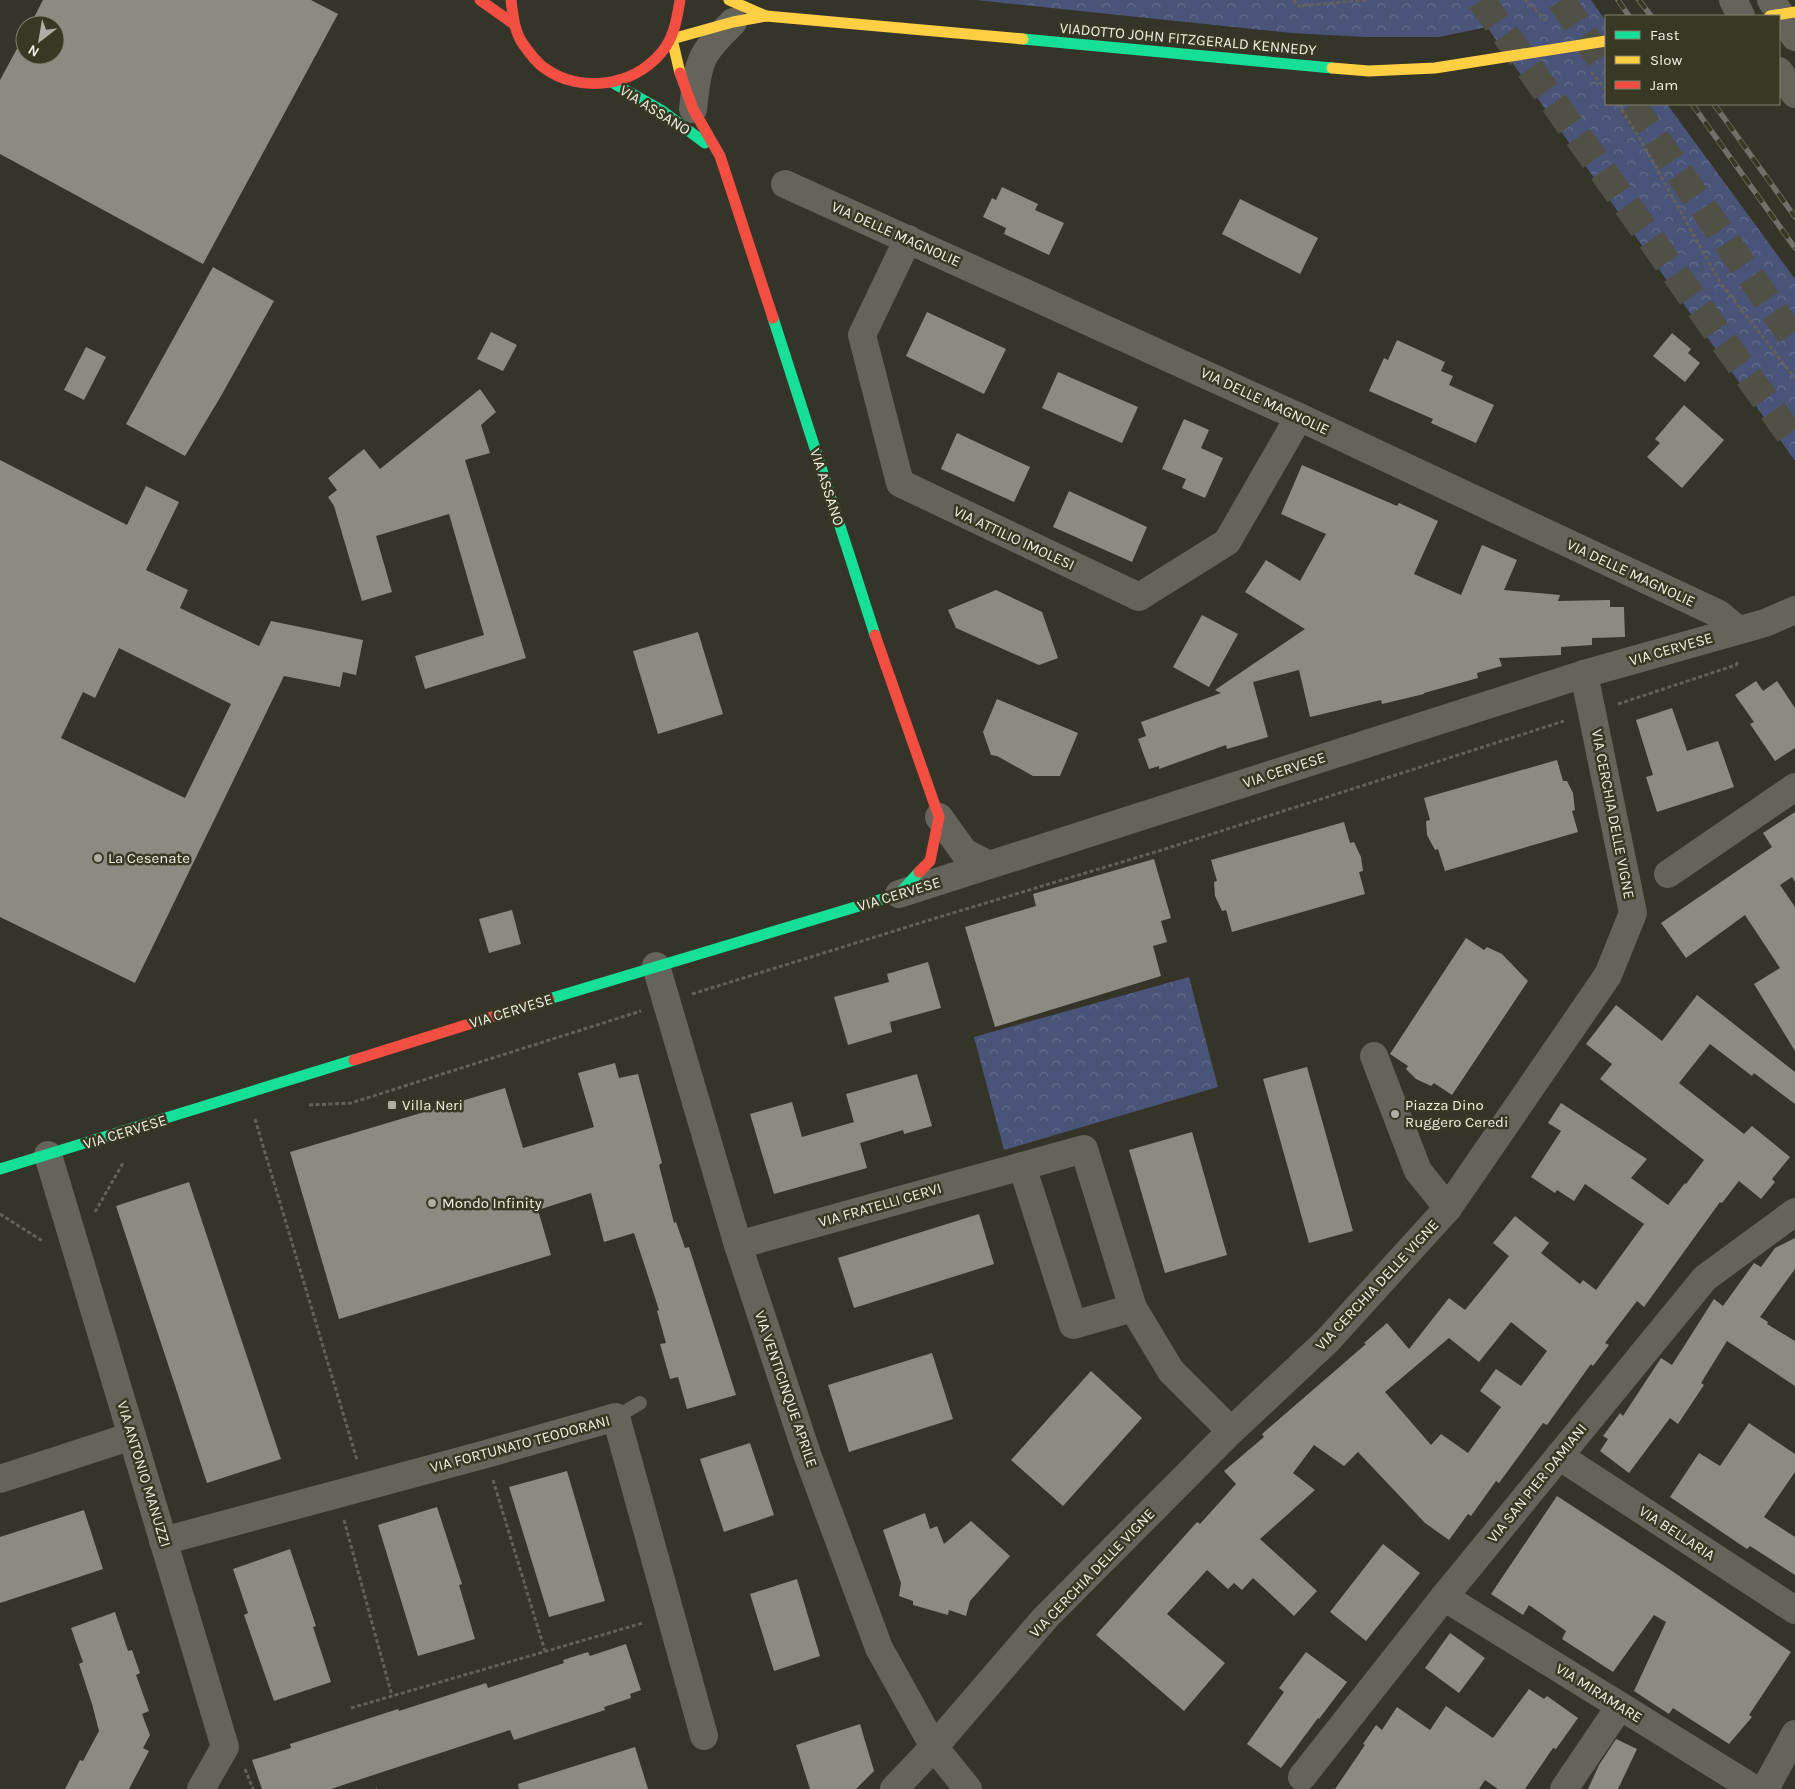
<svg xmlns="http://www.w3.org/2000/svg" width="1795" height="1789" font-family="Karla,sans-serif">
<defs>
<pattern id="park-crowns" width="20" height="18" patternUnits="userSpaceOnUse" patternTransform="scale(1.25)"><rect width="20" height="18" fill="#4a5478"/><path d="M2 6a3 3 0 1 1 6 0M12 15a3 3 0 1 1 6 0" fill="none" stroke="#646d8b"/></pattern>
</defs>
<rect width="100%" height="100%" fill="#343429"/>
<g fill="url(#park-crowns)">
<path d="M976,0H1591L1606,21V104H1667L1795,279V461L1487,27L1439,37H1365L1292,33Z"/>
<path d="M1189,977L1218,1087L1004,1150L974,1037Z"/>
</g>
<g fill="#8c8b82" fill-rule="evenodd">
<path d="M43,0H311L338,14L203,264L0,154V80L25,34V55H55V25H30Z"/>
<path d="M1002,187L1038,204L1035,210L1064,223L1049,255L1004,234L1006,228L983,217L992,198L996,200Z"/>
<path d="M1240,199L1318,238L1300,274L1222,234Z"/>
<path d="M213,267L274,301L221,396L185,456L126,424Z"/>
<path d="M927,312L1006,349L984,394L906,356Z"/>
<path d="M491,332L517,345L503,371L477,359Z"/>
<path d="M1672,333L1691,349L1688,353L1700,363L1685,382L1653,356Z"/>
<path d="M1397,340L1445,362L1441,371L1453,376L1449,385L1494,405L1476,443L1431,423L1433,419L1369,391L1384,358L1388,360Z"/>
<path d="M86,347L106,357L84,400L64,390Z"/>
<path d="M1058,372L1138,407L1122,443L1042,408Z"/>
<path d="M480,389L496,412L481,425L490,453L465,460L526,658L425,689L415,656L484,635L449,514L376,536L392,592L362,601L334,506L328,497L337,490L328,478L364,449L380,469Z"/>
<path d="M1684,405L1724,440L1682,488L1647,457L1660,443L1655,439Z"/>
<path d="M1184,419L1209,430L1201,448L1223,458L1205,498L1182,488L1186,479L1162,469Z"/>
<path d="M957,433L1030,467L1014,502L941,469Z"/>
<path d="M0,460L127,525L146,486L179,502L146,570L188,590L180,608L259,646L271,621L363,640L356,675L343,672L340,687L284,676L135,983L0,917ZM119,648L231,704L185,798L61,738L83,692L95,698Z"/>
<path d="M1302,465L1397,506L1399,503L1438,521L1414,574L1461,595L1482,545L1517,560L1504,590L1560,595L1558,601L1610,600V607H1624L1625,637L1592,638V645L1561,647V655L1499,658L1502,666L1477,673L1478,678L1424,693V694L1382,704L1381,700L1310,717L1299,670L1253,682L1268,737L1227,749L1226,745L1159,769V766L1149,769L1138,739L1146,736L1141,722L1221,693L1215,690L1305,629L1245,592L1266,560L1300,581L1326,534L1281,514Z"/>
<path d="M1069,491L1147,527L1132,562L1053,527Z"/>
<path d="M996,590L1042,612L1058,658L1039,665L956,628L948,610Z"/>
<path d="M1202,615L1238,634L1209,687L1173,667Z"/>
<path d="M698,632L723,714L658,734L633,651Z"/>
<path d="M1756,681L1763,691L1777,681L1795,708V748L1775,761L1750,724L1754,722L1735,695Z"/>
<path d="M997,699L1078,733L1060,776H1033L997,756L991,755L983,732Z"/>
<path d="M1672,708L1687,751L1718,741L1734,787L1657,812L1646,777L1653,775L1636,720Z"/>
<path d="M1557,760L1563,781H1567L1573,793L1575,810L1572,811L1578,832L1445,871L1438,849L1435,850L1427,835L1426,821L1430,820L1424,798Z"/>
<path d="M1795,812V882L1792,877L1780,885L1795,907V1051L1754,984L1780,968L1745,915L1686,958L1661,923L1772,847L1763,833Z"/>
<path d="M1344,822L1350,843L1354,842L1361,857L1363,871L1359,872L1365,894L1232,932L1226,910L1222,911L1215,896L1214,882L1217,881L1211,860Z"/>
<path d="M1154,859L1171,918L1161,921L1167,942L1153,946L1161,976L995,1027L965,927L1036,906L1033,894Z"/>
<path d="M512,910L521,944L489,953L479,919Z"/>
<path d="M1466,938L1484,950L1487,947L1502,954L1528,981L1452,1095L1434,1083L1431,1086L1416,1079L1406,1069L1408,1066L1390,1054Z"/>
<path d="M928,962L941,1008L890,1022L892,1032L848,1045L834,997L889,982L887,974Z"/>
<path d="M1697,995L1795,1072V1104L1754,1073L1752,1076L1710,1044L1679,1083L1744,1134L1752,1126L1790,1157L1772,1179L1775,1182L1761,1199L1739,1181L1722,1203L1720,1202L1644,1307L1637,1301L1605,1343L1609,1345L1593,1366L1591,1364L1547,1425L1543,1423L1499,1483L1496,1481L1471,1516L1468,1514L1449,1540L1425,1523L1358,1452L1344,1466L1314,1445L1293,1473L1315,1490L1260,1539L1317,1591L1294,1616L1253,1578L1242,1590L1234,1583L1228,1589L1207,1570L1167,1614L1225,1663L1184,1711L1096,1635L1197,1522L1200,1524L1236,1484L1224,1471L1264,1437L1262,1434L1366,1344L1364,1343L1387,1323L1409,1349L1449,1298L1465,1310L1509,1256L1493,1243L1515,1216L1549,1243L1541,1253L1580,1284L1583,1280L1596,1290L1644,1224L1585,1184L1574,1201L1557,1190L1555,1193L1531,1177L1561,1131L1548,1123L1561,1103L1647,1159L1631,1178L1668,1205L1685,1183L1686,1184L1704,1160L1600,1079L1612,1064L1586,1044L1616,1005L1662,1041ZM1511,1322L1547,1351L1521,1386L1496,1369L1480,1391L1501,1407L1468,1453L1441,1434L1431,1445L1385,1392L1449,1338L1479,1362Z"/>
<path d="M615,1063L619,1078L638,1074L662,1163L659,1165L674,1223L676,1222L685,1248L689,1247L736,1395L687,1409L678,1377L670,1379L660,1344L666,1343L657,1311L659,1310L634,1233L604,1242L591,1193L538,1210L551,1255L339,1319L290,1152L505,1088L523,1148L594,1127L578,1073Z"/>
<path d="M1307,1067L1353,1231L1309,1243L1263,1079Z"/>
<path d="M917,1074L932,1126L904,1134L903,1130L860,1143L867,1168L774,1194L750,1114L792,1102L802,1137L854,1122L846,1094Z"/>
<path d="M1192,1132L1227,1255L1165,1273L1129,1150Z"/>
<path d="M189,1182L281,1459L207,1483L116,1206Z"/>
<path d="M979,1214L994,1264L854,1308L838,1258Z"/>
<path d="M1795,1238V1269L1760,1317L1768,1322L1767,1324L1795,1341V1386L1727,1341L1701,1383L1704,1385L1678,1424L1670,1418L1629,1473L1600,1451L1608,1439L1603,1436L1620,1413L1623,1416L1661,1358L1672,1365L1714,1299L1723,1306L1754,1263L1761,1267L1775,1248Z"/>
<path d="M932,1353L953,1419L849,1452L828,1385Z"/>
<path d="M1091,1371L1142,1418L1063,1506L1011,1460Z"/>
<path d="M1749,1423L1795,1454V1472L1764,1517L1795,1537V1575L1750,1546L1747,1549L1670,1497L1699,1453L1720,1466Z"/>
<path d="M750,1443L774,1515L724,1532L700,1459Z"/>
<path d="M567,1471L605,1601L549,1617L509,1487Z"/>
<path d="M1557,1496L1666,1567L1791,1652L1749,1715L1752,1717L1729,1744L1673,1708L1669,1714L1634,1691L1666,1622L1654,1615L1613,1672L1562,1639L1566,1631L1529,1605L1523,1615L1491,1594Z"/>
<path d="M437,1507L462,1584L459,1585L475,1639L418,1656L378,1525Z"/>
<path d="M84,1510L103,1569L0,1603V1537Z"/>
<path d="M925,1513L930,1529L937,1526L944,1544L971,1521L1010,1556L970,1601L966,1616L949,1610L948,1615L913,1605V1601L899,1596L901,1583L883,1530Z"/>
<path d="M1383,1544L1420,1573L1366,1641L1330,1612Z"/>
<path d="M290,1549L316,1626L313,1627L331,1682L274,1701L244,1615L248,1613L233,1569Z"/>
<path d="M797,1579L820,1656L774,1671L750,1594Z"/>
<path d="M115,1612L128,1651L132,1650L140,1673L136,1675L149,1711L142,1714L150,1735L143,1748L149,1751L129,1789H65L80,1760L83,1761L99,1731L92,1704L79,1664L83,1662L71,1628Z"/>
<path d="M1450,1633L1485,1658L1459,1693L1425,1668Z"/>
<path d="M626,1644L641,1690L630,1694L631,1698L604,1707L605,1710L514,1740L510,1730L331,1789H262L252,1760L291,1748L290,1744L398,1709L399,1711L486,1683L488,1688L564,1663L563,1660L588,1652L590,1656Z"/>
<path d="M1306,1652L1347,1682L1319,1719L1318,1718L1281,1768L1247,1744L1284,1692L1279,1688Z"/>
<path d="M1529,1689L1544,1699L1547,1696L1578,1718L1556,1749L1553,1748L1525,1789H1498L1485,1780L1479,1789H1335L1365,1745L1363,1744L1376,1725L1382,1730L1397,1707L1430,1730L1446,1706L1493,1738Z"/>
<path d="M860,1724L874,1771L856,1789H810L796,1745Z"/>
<path d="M1616,1739L1637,1749L1618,1789H1588L1599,1765Z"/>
<path d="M635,1747L648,1789H519L518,1784Z"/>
</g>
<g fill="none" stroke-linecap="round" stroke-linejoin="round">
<g stroke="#505045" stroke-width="28" stroke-dasharray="28 14" stroke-linecap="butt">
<path d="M1481,0L1795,442"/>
<path d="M1561,0L1606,67"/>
<path d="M1632,104L1795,341"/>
</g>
<g stroke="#62615a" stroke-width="3" stroke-dasharray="4 2.5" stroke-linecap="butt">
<path d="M1294,0L1298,6L1368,0"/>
<path d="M1525,0L1548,22"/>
<path d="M1591,72L1606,90"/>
<path d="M1618,104L1639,137L1720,282L1795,378"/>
<path d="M1618,704L1736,665L1738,661"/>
<path d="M692,994L936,918L1162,850L1564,721"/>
<path d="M309,1105L351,1103L641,1011"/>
<path d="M255,1119L357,1460"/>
<path d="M95,1212L123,1163"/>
<path d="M0,1214L44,1242"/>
<path d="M493,1480L545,1651"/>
<path d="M344,1520L392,1696"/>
<path d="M351,1708L643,1623"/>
<path d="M245,1769L253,1789"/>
<path d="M376,1789H377"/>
</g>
<path stroke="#65645b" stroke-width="14" d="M616,1417L640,1403"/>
<g stroke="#65645b" stroke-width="28">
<path d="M1733,0L1741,16"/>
<path d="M1771,0L1795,37"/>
<path d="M1779,71L1795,94"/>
<path d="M693,109C695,93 696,73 703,58C709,45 723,33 733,22"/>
<path d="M785,184L1299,417L1719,614L1738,630"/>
<path d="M908,239L862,335L900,483L1139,597L1227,542L1299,417"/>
<path d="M939,817L964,852L989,865"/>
<path d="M1668,874L1795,787"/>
<path d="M899,894L1584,674L1765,623L1795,610"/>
<path d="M656,966L738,1245L807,1454L879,1648L934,1747L968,1789"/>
<path d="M1374,1056L1418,1171L1448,1208"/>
<path d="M48,1155L225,1747L201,1789"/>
<path d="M1022,1166L1073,1325L1133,1308"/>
<path d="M738,1245L1084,1149L1133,1308L1171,1371L1231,1431"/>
<path d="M1559,1456L1795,1610"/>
<path d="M0,1479L132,1436"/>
<path d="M163,1541L486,1454L616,1417L704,1736"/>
<path d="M1444,1597L1754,1789"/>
<path d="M1302,1777L1444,1597L1705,1278L1795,1212"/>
<path d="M894,1789L934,1747L1046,1617L1231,1431L1327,1341L1448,1208L1608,975L1633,913L1584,674"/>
<path d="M1564,1789L1620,1706"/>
<path d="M1765,1789L1795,1734"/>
</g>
<g stroke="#16e098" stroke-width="11">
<path d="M1023,39L1332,68"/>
<path d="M613,83L661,110L705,143"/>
<path d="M773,318L875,635"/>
<path d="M549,999L899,894L919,872"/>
<path d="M0,1169L354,1060"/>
</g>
<g stroke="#ffcf43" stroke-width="11">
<path d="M729,0L766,16"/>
<path d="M1770,16L1795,12"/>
<path d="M1332,68L1369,71L1435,68L1606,41"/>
<path d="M680,73L672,39L733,22L766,16L1023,39"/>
</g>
<g stroke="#f24e42" stroke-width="11">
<path d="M480,0L514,24"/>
<path d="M511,0C513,15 514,31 523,44C528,51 536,62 543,67C579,94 632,87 661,53C674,38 677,19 680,0"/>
<path d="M680,73L693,109L720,156L773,318"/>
<path d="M875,635L939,817L930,861L919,872"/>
<path d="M354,1060L549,999"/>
</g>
<g stroke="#707069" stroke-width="5.5">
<g id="rail">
<path d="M1618,0L1629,16"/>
<path d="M1639,0L1651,16"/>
<path d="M1692,104L1795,248"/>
<path d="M1714,104L1795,217"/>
</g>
</g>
<use href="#rail" stroke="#393824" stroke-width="4" stroke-dasharray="11" stroke-linecap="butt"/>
</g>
<g fill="#aeaea2" stroke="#393824" stroke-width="2">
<circle cx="98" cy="858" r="5"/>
<rect x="387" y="1100" width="10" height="10" rx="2.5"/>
<circle cx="1395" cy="1114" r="5"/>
<circle cx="432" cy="1203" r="5"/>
</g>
<g text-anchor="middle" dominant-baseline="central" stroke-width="5" stroke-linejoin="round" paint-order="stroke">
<g font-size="15" fill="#f0efe3" stroke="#393824">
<text transform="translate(1188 39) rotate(5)">VIADOTTO JOHN FITZGERALD KENNEDY</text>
<text transform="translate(655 110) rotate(32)">VIA ASSANO</text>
<text transform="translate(896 234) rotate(24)">VIA DELLE MAGNOLIE</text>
<text transform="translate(1265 401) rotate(25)">VIA DELLE MAGNOLIE</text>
<text transform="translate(827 487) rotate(72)">VIA ASSANO</text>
<text transform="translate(1014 538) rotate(25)">VIA ATTILIO IMOLESI</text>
<text transform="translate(1631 573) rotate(25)">VIA DELLE MAGNOLIE</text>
<text transform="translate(1671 649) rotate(-16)">VIA CERVESE</text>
<text transform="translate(1284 770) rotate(-18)">VIA CERVESE</text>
<text transform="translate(1613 814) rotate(79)">VIA CERCHIA DELLE VIGNE</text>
<text transform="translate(899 894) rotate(-17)">VIA CERVESE</text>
<text transform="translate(511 1011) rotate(-17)">VIA CERVESE</text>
<text transform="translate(125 1132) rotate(-17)">VIA CERVESE</text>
<text transform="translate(880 1205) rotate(-16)">VIA FRATELLI CERVI</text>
<text transform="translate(1377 1285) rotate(-47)">VIA CERCHIA DELLE VIGNE</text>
<text transform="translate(786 1389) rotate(71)">VIA VENTICINQUE APRILE</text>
<text transform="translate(520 1444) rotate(-15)">VIA FORTUNATO TEODORANI</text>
<text transform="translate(144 1474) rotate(73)">VIA ANTONIO MANUZZI</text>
<text transform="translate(1537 1483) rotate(-51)">VIA SAN PIER DAMIANI</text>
<text transform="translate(1677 1533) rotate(33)">VIA BELLARIA</text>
<text transform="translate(1092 1573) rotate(-46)">VIA CERCHIA DELLE VIGNE</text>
<text transform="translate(1599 1693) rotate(32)">VIA MIRAMARE</text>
</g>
<g font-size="15" fill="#f0efe3" stroke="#393824" text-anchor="start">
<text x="108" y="858">La Cesenate</text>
<text x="402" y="1105">Villa Neri</text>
<text x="1405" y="1105">Piazza Dino<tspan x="1405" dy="17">Ruggero Ceredi</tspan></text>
<text x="442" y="1203">Mondo Infinity</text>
</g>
</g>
<rect x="1605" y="15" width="175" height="90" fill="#393824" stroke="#828170"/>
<rect x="1615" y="31" width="25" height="8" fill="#16e098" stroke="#828170"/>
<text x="1650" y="40" font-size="15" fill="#f0efe3">Fast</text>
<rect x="1615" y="56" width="25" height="8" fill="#ffcf43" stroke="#828170"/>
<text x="1650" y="65" font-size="15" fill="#f0efe3">Slow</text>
<rect x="1615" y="81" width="25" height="8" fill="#f24e42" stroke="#828170"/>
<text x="1650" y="90" font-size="15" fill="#f0efe3">Jam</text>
<g transform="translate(40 40) rotate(211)"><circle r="24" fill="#393824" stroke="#828170"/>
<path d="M0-4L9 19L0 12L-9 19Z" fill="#aeaea2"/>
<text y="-8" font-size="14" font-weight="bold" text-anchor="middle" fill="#f0efe3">N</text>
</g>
</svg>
